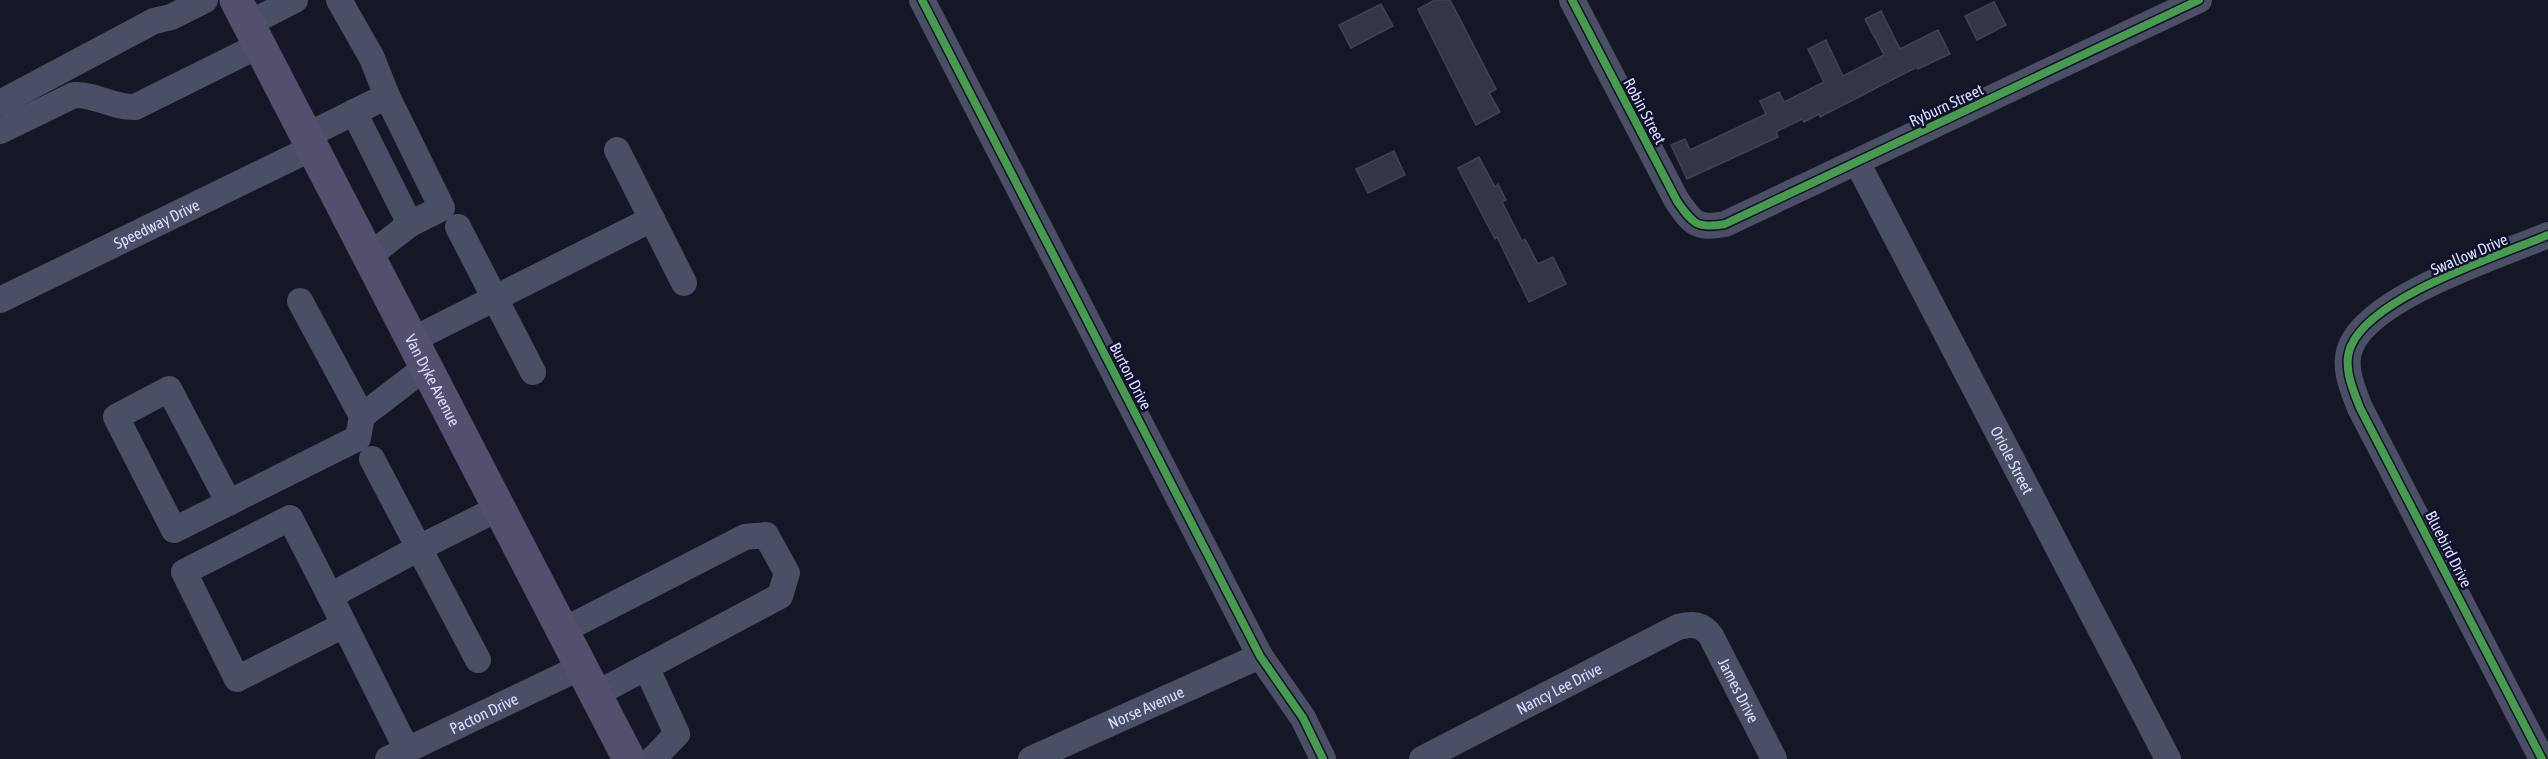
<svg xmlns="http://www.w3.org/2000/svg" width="2548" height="759" font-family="'Asap Condensed',sans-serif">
<rect width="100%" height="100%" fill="#161726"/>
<g fill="#343647" stroke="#414258" stroke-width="1.5">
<path d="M1435,0H1450L1496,89L1489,93L1500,112L1476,125L1418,9Z"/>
<path d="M1994,2L2006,25L1977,40L1965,16Z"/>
<path d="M1381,4L1393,26L1351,48L1339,25Z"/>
<path d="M1881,11L1900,49L1938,30L1950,54L1918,69L1917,67L1820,117L1819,114L1804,122L1802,119L1776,132L1778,137L1687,179L1671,145L1685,139L1690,150L1766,114L1760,101L1779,92L1784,102L1824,82L1808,49L1826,40L1843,76L1884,55L1865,19Z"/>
<path d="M1394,151L1405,175L1368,193L1356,169Z"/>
<path d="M1479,157L1495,187L1498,184L1506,200L1502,202L1522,241L1525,239L1538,264L1553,257L1566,284L1529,302L1497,237L1495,239L1458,168Z"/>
</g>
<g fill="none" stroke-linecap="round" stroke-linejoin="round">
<g stroke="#4b4f66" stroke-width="26">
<path d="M922,0L1260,656L1303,718L1323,759"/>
<path d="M1572,0L1677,201C1693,224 1697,229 1725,224L2199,0"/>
<path d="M248,24L295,0"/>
<path d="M387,96L442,208L410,224"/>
<path d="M0,103L154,21L171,17L205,0"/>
<path d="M354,112L410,224L369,256"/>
<path d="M0,131L74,95C95,94 114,108 135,107L260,45"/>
<path d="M306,136L387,96L372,58L339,0"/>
<path d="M617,150L684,283"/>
<path id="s1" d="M1857,162L2168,759"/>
<path d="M458,227L533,372"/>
<path id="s2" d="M0,300L312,148"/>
<path d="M300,301L362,416"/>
<path d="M412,340L652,219"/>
<path d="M372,459L478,660"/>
<path d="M229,503L169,389L116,417L174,530L358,438L362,416L426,367"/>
<path d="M330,596L290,518L184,572L237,679L344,625"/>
<path d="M562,631L745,537L766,535L787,573L780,596L596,694"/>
<path d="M646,667L677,734L653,759"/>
<path d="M407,750L330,596L419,548L499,508"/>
<path id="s3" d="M388,759L581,667"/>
<path id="s4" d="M1031,759L1260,656"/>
<path id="s5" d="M1422,759L1678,627C1692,623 1702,624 1711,636L1774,759"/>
<path d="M2542,759L2360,408C2353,390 2342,366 2351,346C2372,296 2498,256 2548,235"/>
</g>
<path stroke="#53506d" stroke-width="33" id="s6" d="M236,0L629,759"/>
<g stroke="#10112c" stroke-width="11">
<g id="cycleway">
<path d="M922,0L1260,656L1303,718L1323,759"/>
<path d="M1572,0L1677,201C1693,224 1697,229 1725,224L2199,0"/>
<path d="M2542,759L2360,408C2353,390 2342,366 2351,346C2372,296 2498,256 2548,235"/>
</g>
</g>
<use href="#cycleway" stroke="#469c4c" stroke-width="8"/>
</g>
<g text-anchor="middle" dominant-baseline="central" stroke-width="5" stroke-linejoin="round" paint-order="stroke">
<g font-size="16" fill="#dadeff" stroke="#10112c">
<text transform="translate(1946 105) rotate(-25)">Ryburn Street</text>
<text transform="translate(1645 111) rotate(62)">Robin Street</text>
<text stroke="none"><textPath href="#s2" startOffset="174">Speedway Drive</textPath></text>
<text transform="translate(2469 254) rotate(-23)">Swallow Drive</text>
<text transform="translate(1131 376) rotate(63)">Burton Drive</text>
<text stroke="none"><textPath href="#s6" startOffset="428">Van Dyke Avenue</textPath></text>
<text stroke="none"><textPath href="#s1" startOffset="336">Oriole Street</textPath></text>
<text transform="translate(2449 549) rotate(63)">Bluebird Drive</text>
<text stroke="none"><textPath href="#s5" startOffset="154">Nancy Lee Drive</textPath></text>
<text stroke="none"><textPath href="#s5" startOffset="386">James Drive</textPath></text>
<text stroke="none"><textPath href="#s4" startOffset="126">Norse Avenue</textPath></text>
<text stroke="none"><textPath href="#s3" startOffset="106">Pacton Drive</textPath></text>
</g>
</g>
</svg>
